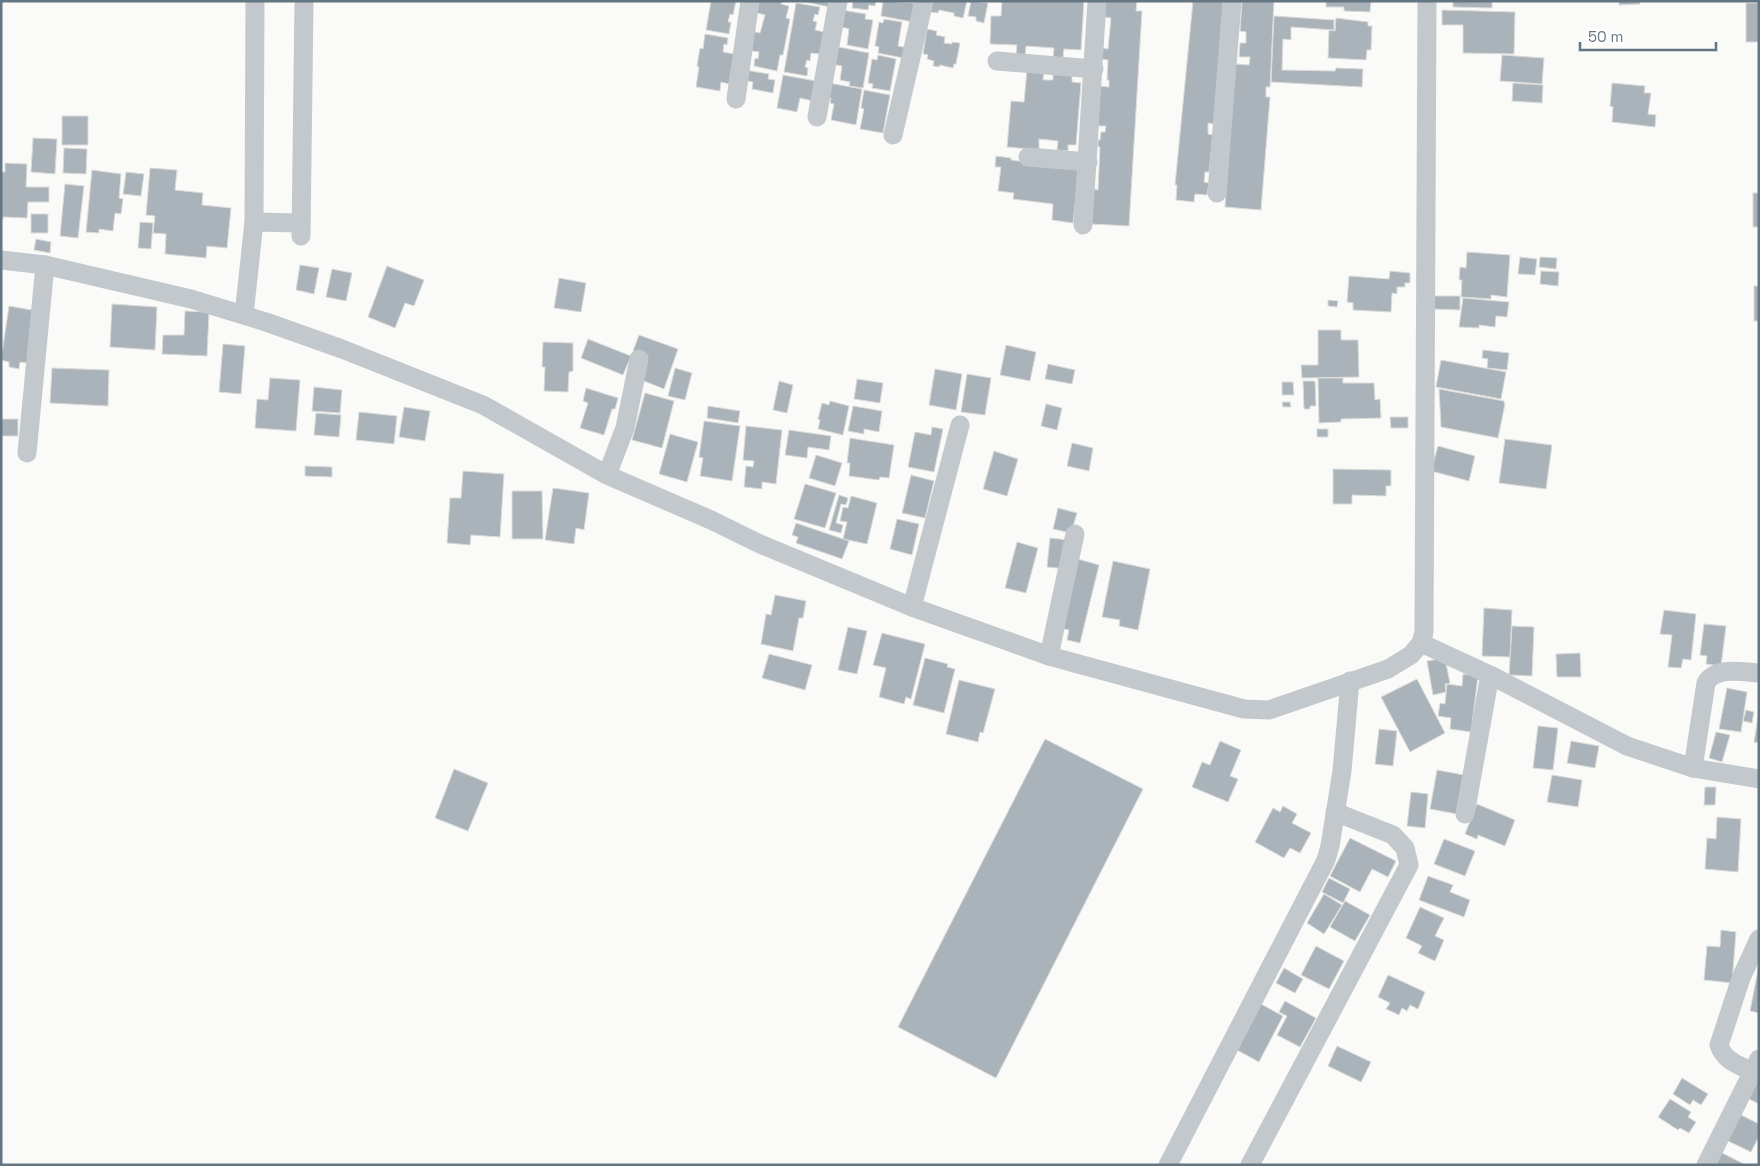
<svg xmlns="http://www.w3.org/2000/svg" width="1760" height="1166" font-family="'Space Grotesk',sans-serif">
<rect width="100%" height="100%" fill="#fafaf8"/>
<g fill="#aab3b9" stroke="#dcdcda">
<path d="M711,1H736L733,15L730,14L728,22H731L729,34L706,30Z"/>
<path d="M756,1H782L781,4L789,6L786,18L790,19L783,55H780L777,71L754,66L755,58L758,59L759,52L747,50L751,31L760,33L765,15L754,12Z"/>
<path d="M800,1H831L830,7Z"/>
<path d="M853,1H876L875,6L869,5L868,10L852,8Z"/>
<path d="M883,1L916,3L913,22L881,16Z"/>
<path d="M932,1H967L963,18L954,16V13L939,10L938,13L930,12Z"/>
<path d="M971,1L988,3L984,23L976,21V17L968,16Z"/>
<path d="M1002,1H1084L1081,50L1064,49L1063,58H1053L1054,48L1026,46L1025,56L1016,55L1017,45L990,44L991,16H1001Z"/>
<path d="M1105,1H1137L1136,11H1142L1129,226L1091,224L1094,189L1098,190L1100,147H1098V140H1100L1101,132H1105L1106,126H1098L1100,86L1109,87V80H1107L1108,60L1101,59L1102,48L1108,49L1111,18L1104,17Z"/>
<path d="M1193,1H1226L1214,124L1208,123V134L1213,135L1209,172H1205L1204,182L1209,183L1207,195L1195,194L1194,202L1176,200L1177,185H1175Z"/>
<path d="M1242,1H1274L1270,87H1266V97H1270L1261,210L1225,207L1235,64L1249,65L1250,57H1239L1240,43H1246V32L1240,31Z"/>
<path d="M1326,1H1371L1370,12L1344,11V7H1326Z"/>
<path d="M1453,1H1492V8L1453,7Z"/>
<path d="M1619,1H1640V4L1619,5Z"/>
<path d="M796,3L820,7L818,15L815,14L813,21L817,22L815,30L824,32L820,54L811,53L810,61L807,60L805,67L808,68L807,76L784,72Z"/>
<rect x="1746" y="3" width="13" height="39"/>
<path d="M842,10L866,14L865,19L873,20L868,49L847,45L849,29L838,26Z"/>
<path d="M1442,10L1515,12L1514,54L1463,53V25H1442Z"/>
<path d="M1274,16L1334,20V30L1291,27V40L1283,39L1282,70L1335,71L1336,68L1363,69L1362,87L1271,82Z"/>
<path d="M1336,18L1368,22V26H1372L1371,50H1367L1366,60L1328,58L1329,30L1335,31Z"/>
<path d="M884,19L902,22L898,46L910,48L908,59L878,53L879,47L875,46L879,22L883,23Z"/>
<path d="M927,29L937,31L936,35L945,37L944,43L952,44V42L960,43L956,64H954L953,68L940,65L939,67L933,66L934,61L927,59L928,55L923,54Z"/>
<path d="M705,34L728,38L727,45L724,44L723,52L734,54L729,84L721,82L720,91L696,87L699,67L697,66L700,48L703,49Z"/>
<path d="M834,46L869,53L863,88L849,86L850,82L840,80L842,66L831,64Z"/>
<path d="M878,55L896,59L890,91L872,88L873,84L868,83L872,59L877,60Z"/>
<path d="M1502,55L1544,58L1542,84L1500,81Z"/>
<path d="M745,70L769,74L768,79L775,80L773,93L752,89L753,82L743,80Z"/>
<path d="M1027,70L1044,71L1043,80H1053V72L1072,74V82L1081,83L1076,145H1068V151L1057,150L1058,141L1039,139V150L1007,147L1011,101L1024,102Z"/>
<path d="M783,75L816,81L813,101L800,98L797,112L777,108Z"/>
<path d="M829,83L862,89L856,125L831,120L834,104L830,103L831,98H826Z"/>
<path d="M1513,83L1543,85L1542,103L1512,101Z"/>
<path d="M1612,83L1645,86L1644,93H1651L1648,114L1656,115L1655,127L1612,122L1613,107L1610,106Z"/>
<path d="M864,90L890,95L883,133L860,129L864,109L861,108Z"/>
<rect x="62" y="116" width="26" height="29"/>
<path d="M33,138L57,139L55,174L31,172Z"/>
<path d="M64,148L87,149L86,174L63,173Z"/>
<path d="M996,156L1011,158V160L1079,169L1073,223L1052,220L1053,204L1013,199L1014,193L998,191L1001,167H995Z"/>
<path d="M5,163L27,164L26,187H49V202H28L27,218L3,217V220H1V172H5Z"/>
<path d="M150,168L177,170L175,190L203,193L202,205L231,208L227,248L207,246L206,258L165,254L166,234L153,233L155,216L146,215Z"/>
<path d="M92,170L121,174L119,198L123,199L121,214L115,213L113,231L99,229V233L86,232Z"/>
<path d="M126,172L144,174L141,196L123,194Z"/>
<path d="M65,184L84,186L78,238L60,236Z"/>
<rect x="1753" y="193" width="6" height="34"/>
<rect x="31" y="214" width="17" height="19"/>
<path d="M140,222L153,223L151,249L138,248Z"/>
<path d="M36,239L51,242L50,253L34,250Z"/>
<path d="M1467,252L1510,255L1507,297L1491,295V299L1461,297L1462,280H1459L1460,267L1466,268Z"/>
<path d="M1520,257L1537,259L1535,275L1518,274Z"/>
<path d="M1540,257L1557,258L1556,269L1539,267Z"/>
<path d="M300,265L319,268L314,294L296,290Z"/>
<path d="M387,266L424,280L414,306L405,303L395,328L368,317Z"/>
<path d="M332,269L352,273L346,301L326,297Z"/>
<path d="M1390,271L1410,273V283H1405V287H1397V294L1392,293L1391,312L1353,310V303L1347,302L1349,276L1389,279Z"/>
<path d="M1541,271L1559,272L1558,286L1540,284Z"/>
<path d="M559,278L586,283L581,312L554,308Z"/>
<rect x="1754" y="286" width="5" height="35"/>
<path d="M1432,296H1460V310L1433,309Z"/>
<path d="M1463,298L1509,302L1507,317L1496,316L1495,327L1479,325V328L1459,327Z"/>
<path d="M1328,300L1338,301L1337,307L1328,306Z"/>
<path d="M112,304L157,307L155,350L110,347Z"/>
<path d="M9,306L37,311L28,363L20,362L19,369L9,367V362L1,360Z"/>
<path d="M185,311L209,312L207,356L162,354L163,335H184Z"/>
<path d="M1318,330H1341V340H1358L1359,377L1302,378L1301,365H1318Z"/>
<path d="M639,335L678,349L664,389L639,379L648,356L633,351Z"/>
<path d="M588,339L631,356L623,375L581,358Z"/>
<path d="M543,342L573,343V371L569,372L568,392L544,391L545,367H542Z"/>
<path d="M223,344L245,346L241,394L219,392Z"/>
<path d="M1006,345L1036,352L1030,381L1000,375Z"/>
<path d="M1483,350L1509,353L1507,370L1487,368L1488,359L1482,358Z"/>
<path d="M1441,360L1506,372L1501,399L1436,387Z"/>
<path d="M1048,364L1075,370L1072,384L1045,379Z"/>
<path d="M52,368L109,370L108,406L50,403Z"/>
<path d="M675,368L692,373L685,400L668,396Z"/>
<path d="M935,369L962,374L956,410L929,405Z"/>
<path d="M967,374L991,378L985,415L961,412Z"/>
<path d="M270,378L300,380L296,431L255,428L257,399L268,400Z"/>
<path d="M1318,378H1343V383H1374L1375,400L1380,399L1381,418L1341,419V422L1319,423Z"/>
<path d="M857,379L883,383L880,403L854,399Z"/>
<path d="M779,381L793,385L787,413L773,410Z"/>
<path d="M1303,381H1315L1316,406H1310V409H1304Z"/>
<path d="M1282,382H1293L1294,395H1282Z"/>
<path d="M314,387L342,390L340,413L312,411Z"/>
<path d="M586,388L618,398L615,409H612L604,435L580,428L588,403L583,401Z"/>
<path d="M1439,389L1504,401V403L1505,404L1498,438L1441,427Z"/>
<path d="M645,393L674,401L662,448L632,440Z"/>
<path d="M830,401L849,406L843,435L818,429L820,420L818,419L822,403L829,405Z"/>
<path d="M1282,402H1290L1291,407H1283Z"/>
<path d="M1046,404L1062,408L1057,430L1041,426Z"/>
<path d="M708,406L740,411L738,423L707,418Z"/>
<path d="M853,406L882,411L879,432L864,429V434L848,431Z"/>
<path d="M404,407L430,411L425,441L399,437Z"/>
<path d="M359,412L397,416L394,444L356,440Z"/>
<path d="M316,413L341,415L339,437L314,435Z"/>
<path d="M1390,417H1408V428H1391Z"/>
<rect x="1" y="419" width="17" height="17"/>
<path d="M704,421L740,426L732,481L700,476L703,458L699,457Z"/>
<path d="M746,426L782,430L776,484L762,482V489L744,487L746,466L753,467L754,461L743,460Z"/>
<path d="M932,427L943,429L934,472L908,467L915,432L931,435Z"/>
<rect x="1317" y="429" width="11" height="8"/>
<path d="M789,430L831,436L829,450L808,447L807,458L785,455Z"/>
<path d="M670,434L698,442L687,482L659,474Z"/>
<path d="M850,438L894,445L889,478L880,477L879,480L849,476L850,463H847Z"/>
<path d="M1505,439L1552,445L1546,489L1499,483Z"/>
<path d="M1072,443L1093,448L1089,471L1067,466Z"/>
<path d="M1438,446L1475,456L1469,481L1431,471Z"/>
<path d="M994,451L1018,459L1007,496L983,489Z"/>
<path d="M816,455L842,463L835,486L809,478Z"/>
<path d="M305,466L332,467V477L305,476Z"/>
<path d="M1333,469L1391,470V486H1386V496L1352,495V504H1333Z"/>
<path d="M463,471L504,474L500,537L471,535L470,545L447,543L450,498H461Z"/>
<path d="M911,475L934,481L925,518L902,513Z"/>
<path d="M805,484L836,493L825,528L794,519Z"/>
<path d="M553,488L589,493L584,530L576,528L574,544L545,540Z"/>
<path d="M512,491H542L543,539H512Z"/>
<path d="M839,495L848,498L846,505L841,504L836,523L843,525L841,533L829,530Z"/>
<path d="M851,496L877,503L867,544L843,539L847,522L840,521L843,507L848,508Z"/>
<path d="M1058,508L1077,513L1071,533L1053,529Z"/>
<path d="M897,519L919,524L912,555L890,549Z"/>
<path d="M796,523L849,541L842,559L796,543L798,537L792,535Z"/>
<path d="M1050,538L1069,540L1066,569L1047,567Z"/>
<path d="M1017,542L1038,548L1026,593L1005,588Z"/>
<path d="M1078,559L1099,565L1080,643L1067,640L1069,630L1061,628Z"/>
<path d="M1113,561L1150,569L1138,630L1119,626L1120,620L1102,617Z"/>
<path d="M775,595L806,601L803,618H799L793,651L761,644L766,614L771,615Z"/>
<path d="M1484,608L1512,610L1510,657L1482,656Z"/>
<path d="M1664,610L1696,614L1691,660L1683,659L1681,668L1668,667L1672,635L1660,634Z"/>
<path d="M1704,624L1726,626L1721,666L1706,664L1707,656L1700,655Z"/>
<path d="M1512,626L1534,627L1532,676L1509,675Z"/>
<path d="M848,627L867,631L857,674L838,670Z"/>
<path d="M882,633L925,644L911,699L906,697L904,704L879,697L886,668L873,665Z"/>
<path d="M1580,653L1581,677H1557L1556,654Z"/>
<path d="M769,654L812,665L805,690L762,678Z"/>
<path d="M925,658L948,664L947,667L955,669L944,713L913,705Z"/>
<path d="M1445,658L1450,683L1445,684L1446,692L1433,695L1427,661Z"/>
<path d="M1463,674L1478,676L1471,732L1450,729L1451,718L1438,716L1440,703L1445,704L1447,684L1462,686Z"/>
<path d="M1417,679L1445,733L1410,752L1381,697Z"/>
<path d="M959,680L995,689L983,733L980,732L978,742L946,734Z"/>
<path d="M1727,688L1747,692L1741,732L1719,729Z"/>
<path d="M1746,710L1754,712L1752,723L1743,721Z"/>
<path d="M1759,711V743L1754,742Z"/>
<path d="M1538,726L1558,728L1553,770L1533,768Z"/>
<path d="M1379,729L1397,731L1393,766L1375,764Z"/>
<path d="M1716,732L1730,735L1722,762L1709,758Z"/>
<path d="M1045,739L1143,789L996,1078L898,1027Z"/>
<path d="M1220,741L1241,750L1230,776L1238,779L1228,802L1192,787L1202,762L1210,765Z"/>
<path d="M1571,741L1599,746L1595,768L1567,763Z"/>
<path d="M454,769L488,783L468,831L435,818Z"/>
<path d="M1437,770L1464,775L1457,814L1430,809Z"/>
<path d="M1552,775L1582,780L1578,807L1547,802Z"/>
<path d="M1705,787H1716L1715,805H1704Z"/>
<path d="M1411,792L1428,794L1425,828L1407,826Z"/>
<path d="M1477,804L1515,820L1505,846L1478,835L1477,839L1465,834Z"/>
<path d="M1283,806L1297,814L1292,823L1311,833L1300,853L1290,848L1284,858L1255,842L1273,808L1280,812Z"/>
<path d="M1717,817L1741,819L1738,872L1705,869L1707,838L1716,839Z"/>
<path d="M1350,838L1396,861L1388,877L1372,869L1360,892L1330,876Z"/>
<path d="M1444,839L1475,851L1465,876L1434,864Z"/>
<path d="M1428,876L1453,885L1450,892L1470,900L1464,917L1419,900Z"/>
<path d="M1329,878L1350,889L1343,903L1322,892Z"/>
<path d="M1324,894L1342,905L1324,934L1307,923Z"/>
<path d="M1345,901L1370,915L1355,941L1330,927Z"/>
<path d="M1420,907L1444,918L1435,936L1444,940L1435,961L1418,953L1422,946L1406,938Z"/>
<path d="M1721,930L1736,932L1732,983L1704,980L1707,946L1720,947Z"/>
<path d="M1316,946L1344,961L1329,989L1301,975Z"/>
<path d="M1759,965V1013L1750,1011Z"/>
<path d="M1284,968L1303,979L1295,993L1276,983Z"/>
<path d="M1388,975L1425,992L1418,1009L1410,1005L1407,1011L1402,1008L1399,1015L1386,1009L1390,1003L1378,997Z"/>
<path d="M1285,1001L1316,1018L1300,1047L1277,1035L1287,1016L1279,1012Z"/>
<path d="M1261,1004L1283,1016L1259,1062L1237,1050Z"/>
<path d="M1337,1046L1371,1062L1361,1082L1328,1066Z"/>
<path d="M1759,1073V1104L1745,1097Z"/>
<path d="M1682,1078L1708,1094L1701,1105L1693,1100L1690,1105L1673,1094Z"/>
<path d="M1670,1099L1691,1112L1688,1117L1696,1122L1689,1133L1680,1128L1678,1130L1658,1117Z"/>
<path d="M1739,1114L1759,1124V1136L1751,1152L1726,1140Z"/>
<path d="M1720,1152L1744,1164V1165H1714Z"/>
</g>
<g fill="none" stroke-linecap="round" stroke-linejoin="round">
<g stroke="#c3c8cc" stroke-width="19">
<path d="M997,61L1094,69"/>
<path d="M736,99L750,1"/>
<path d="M817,117L838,1"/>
<path d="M893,135L924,1"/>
<path d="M1028,157L1088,162"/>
<path d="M1217,193L1232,1"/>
<path d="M254,222L255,1"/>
<path d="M1083,225L1097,1"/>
<path d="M301,236L304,1"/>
<path d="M1,260L45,265L191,299L266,322L342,349L483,405L607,475L711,520L760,544L912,607L1049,656L1244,709L1269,710L1388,669L1411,655L1421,643L1424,632L1427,1"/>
<path d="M244,315L254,222L300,223"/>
<path d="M27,453L45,265"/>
<path d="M607,475L625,428L639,359"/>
<path d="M912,607L960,425"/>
<path d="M1421,643L1490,675L1627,746L1693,768L1759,779"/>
<path d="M1049,656L1075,534"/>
<path d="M1693,768L1706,683C1716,666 1742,672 1759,673"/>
<path d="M1465,814L1490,675"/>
<path d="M1753,1072C1739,1065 1724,1061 1719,1045L1741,978L1759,939"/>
<path d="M1168,1165L1326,860L1330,846L1342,771L1350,681"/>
<path d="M1250,1165L1409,865L1405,848L1393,835L1335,812"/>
<path d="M1706,1165L1759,1059"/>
</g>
</g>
<rect width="1760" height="1166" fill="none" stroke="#657683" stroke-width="5"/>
<path d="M1580 42v8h136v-8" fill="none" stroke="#657683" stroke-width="2.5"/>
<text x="1588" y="42" font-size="15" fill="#657683" stroke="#ffffff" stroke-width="4" paint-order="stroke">50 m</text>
</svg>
